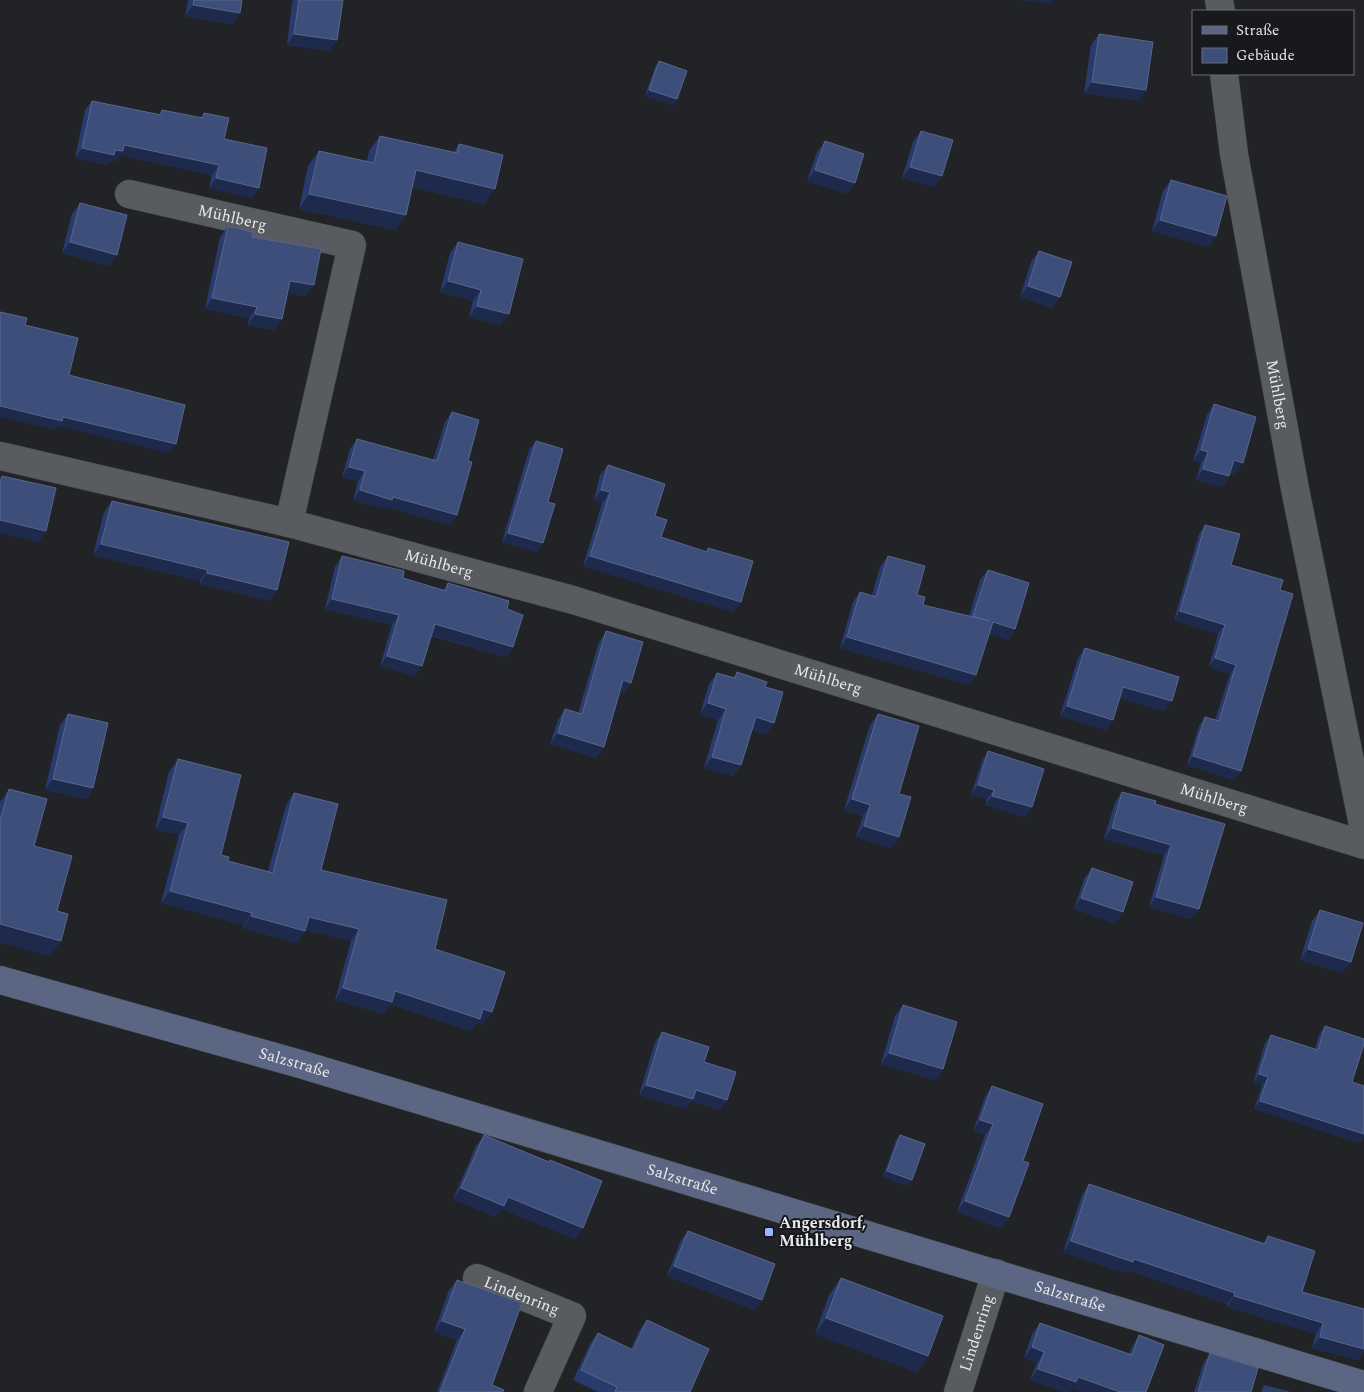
<svg xmlns="http://www.w3.org/2000/svg" width="1364" height="1392" font-family="Spectral,serif">
<rect width="100%" height="100%" fill="#212327"/>
<path fill="#2e3e66" d="M1264,1385L1291,1392H1261Z"/>
<g fill="none" stroke-linecap="round" stroke-linejoin="round">
<g stroke="#3b3d40" stroke-width="29">
<g id="street">
<path d="M1219,0L1221,11"/>
<path id="s1" d="M1224,74L1234,154L1295,489L1364,830"/>
<path id="s2" d="M129,194L352,245L289,523"/>
<path id="s3" d="M0,456L289,523L573,600L1364,845"/>
<path id="s4" d="M477,1278L572,1316L538,1392"/>
<path id="s5" d="M958,1392L996,1273"/>
</g>
</g>
<g stroke="#3b3d40" stroke-width="29">
<g id="secondary">
<path id="s6" d="M0,980L300,1064L1364,1385"/>
</g>
</g>
<use href="#street" stroke="#585b60" stroke-width="28"/>
<use href="#secondary" stroke="#5a6682" stroke-width="28"/>
</g>
<g fill="#293b6d">
<path d="M188,0H242L233,24L185,16Z"/>
<path d="M294,0H343L330,51L287,45L292,3Z"/>
<path d="M1099,34L1139,101L1084,93L1091,45Z"/>
<path d="M659,61L674,105L645,96L655,67Z"/>
<path d="M92,101L159,114L162,110L200,118L204,113L224,139L259,188L252,198L209,188L212,175L120,155L116,161L111,160L107,165L75,158L85,110Z"/>
<path d="M921,131L934,187L902,178L913,142Z"/>
<path d="M380,136L454,152L459,144L485,204L412,187L406,215L395,230L299,209L308,166L319,151L367,161L369,151Z"/>
<path d="M825,141L847,194L807,181L817,152Z"/>
<path d="M1171,180L1209,247L1152,231L1163,191Z"/>
<path d="M80,203L109,266L62,253L72,214Z"/>
<path d="M228,226L252,237L306,296L288,293L282,319L274,330L248,325L249,318L205,309L220,237Z"/>
<path d="M458,242L501,325L469,317L473,301L440,292L450,253Z"/>
<path d="M1039,251L1060,297L1052,308L1020,297L1031,262Z"/>
<path d="M1214,404L1235,474L1230,473L1229,476L1222,487L1196,480L1201,463L1193,461L1207,415Z"/>
<path d="M452,412L468,461L457,515L450,525L387,507L385,509L353,500L358,481L342,477L350,449L357,439L433,460L445,422Z"/>
<path d="M536,441L548,502L543,543L537,552L502,542L529,450Z"/>
<path d="M608,465L655,516L661,537L705,552L708,548L741,602L733,612L583,566L602,503L594,500L600,475Z"/>
<path d="M112,501L270,601L200,584V581L93,555L104,512Z"/>
<path d="M1205,525L1231,565L1280,590L1241,771L1234,780L1187,765L1199,726L1205,717L1215,720L1230,674L1209,667L1218,634L1174,620L1199,534Z"/>
<path d="M342,556L403,578L443,590L448,583L507,609L513,647L506,657L431,636L415,676L380,666L392,625L325,609L335,567Z"/>
<path d="M888,556L923,605L969,616L980,580L988,570L1015,629L1008,640L989,634L976,675L969,685L840,648L853,602L860,592L872,595L880,567Z"/>
<path d="M606,631L631,683L623,694L620,693L604,747L596,758L550,744L558,720L565,709L578,713L599,642Z"/>
<path d="M1085,648L1165,711L1119,698L1113,720L1106,730L1060,716L1078,658Z"/>
<path d="M737,672L765,687L774,723L766,734L752,730L741,765L733,776L704,768L718,720L700,714L709,684L717,673L733,678Z"/>
<path d="M68,714L93,788L86,799L45,790L60,725Z"/>
<path d="M878,714L899,794L891,848L856,837L863,816L844,810L870,725Z"/>
<path d="M988,751L1026,817L985,805L987,799L971,795L982,761Z"/>
<path d="M178,759L221,855L228,861L268,871L286,805L294,793L321,870L435,949L483,1025L477,1023L471,1031L390,1004L384,1014L335,1000L351,941L305,930L296,943L243,928L244,925L161,903L179,835L155,829L169,772Z"/>
<path d="M9,789L34,846L57,911L50,956L0,942V802Z"/>
<path d="M1122,792L1155,804L1199,909L1191,919L1149,907L1164,855L1104,839L1115,802Z"/>
<path d="M1092,868L1123,912L1115,923L1074,909L1084,879Z"/>
<path d="M1320,910L1343,973L1300,960L1312,921Z"/>
<path d="M903,1005L943,1069L935,1080L881,1064L895,1016Z"/>
<path d="M1325,1026L1352,1082L1360,1143L1254,1109L1262,1086L1253,1083L1265,1043L1271,1035L1315,1049L1319,1035Z"/>
<path d="M662,1032L704,1062L727,1100L720,1110L691,1101L686,1109L639,1095L655,1042Z"/>
<path d="M992,1086L1023,1161L1009,1217L1001,1228L957,1212L985,1135L973,1131L985,1097Z"/>
<path d="M484,1135L549,1162L550,1160L583,1228L575,1239L502,1209L496,1217L453,1199L476,1146Z"/>
<path d="M900,1135L908,1186L883,1177L896,1140Z"/>
<path d="M1089,1184L1263,1244L1268,1236L1302,1292L1364,1349V1351L1358,1360L1312,1348L1316,1334L1227,1307V1304L1127,1270L1125,1273L1063,1252L1082,1195Z"/>
<path d="M688,1231L755,1310L667,1276L681,1240Z"/>
<path d="M841,1278L928,1356L917,1372L815,1334L829,1295Z"/>
<path d="M457,1280L492,1385L503,1392H437L457,1340L434,1332L449,1290Z"/>
<path d="M647,1320L690,1392H598L573,1380L590,1344L598,1333L631,1349L639,1331Z"/>
<path d="M1040,1323L1129,1354L1132,1347L1139,1335L1146,1392H1082L1072,1388L1069,1392H1064L1030,1380L1037,1363L1024,1358L1032,1334Z"/>
<path d="M1210,1353L1251,1392H1194L1203,1364Z"/>
</g>
<g fill="#1d2a4b">
<path d="M1019,0H1054L1051,4Z"/>
<path d="M193,5L240,13L233,24L185,16Z"/>
<path d="M294,34L337,40L330,51L287,45Z"/>
<path d="M1092,82L1146,90L1139,101L1084,93Z"/>
<path d="M649,90L677,99L674,105L645,96Z"/>
<path d="M124,145L219,165L212,175L120,155L116,161L111,160L107,165L75,158L82,148L115,150Z"/>
<path d="M910,167L942,176L934,187L902,178Z"/>
<path d="M416,170L495,189L485,204L405,185Z"/>
<path d="M815,170L855,183L847,194L807,181Z"/>
<path d="M216,178L259,188L252,198L209,188Z"/>
<path d="M309,194L406,215L395,230L299,209Z"/>
<path d="M1160,220L1216,236L1209,247L1152,231Z"/>
<path d="M70,242L117,255L109,266L62,253Z"/>
<path d="M290,281L314,285L306,296L283,292Z"/>
<path d="M448,281L481,290L473,301L440,292Z"/>
<path d="M1028,286L1060,297L1052,308L1020,297Z"/>
<path d="M212,298L257,307L249,318L205,309Z"/>
<path d="M477,306L509,314L501,325L469,317Z"/>
<path d="M255,314L282,319L274,330L248,325Z"/>
<path d="M0,406L63,417L176,444L169,453L58,426L56,430L0,417Z"/>
<path d="M1201,450L1208,452L1201,463L1193,461Z"/>
<path d="M1234,460L1243,463L1235,474L1226,471Z"/>
<path d="M349,467L365,471L358,481L342,477Z"/>
<path d="M1203,469L1229,476L1222,487L1196,480Z"/>
<path d="M360,490L393,497L457,515L450,525L387,507L385,509L353,500Z"/>
<path d="M601,490L610,492L602,503L594,500Z"/>
<path d="M0,520L46,531L39,542L0,533Z"/>
<path d="M508,533L543,543L537,552L502,542Z"/>
<path d="M101,544L208,570L200,581L93,555Z"/>
<path d="M590,556L741,602L733,612L583,566Z"/>
<path d="M207,573L277,590L270,601L200,584Z"/>
<path d="M332,599L399,615L392,625L325,609Z"/>
<path d="M1180,611L1225,625L1218,634L1174,620Z"/>
<path d="M993,622L1015,629L1008,640L986,633Z"/>
<path d="M435,624L513,647L506,657L427,634Z"/>
<path d="M847,637L976,675L969,685L840,648Z"/>
<path d="M387,656L422,666L415,676L380,666Z"/>
<path d="M1215,658L1236,665L1230,674L1209,667Z"/>
<path d="M623,680L631,683L623,694L615,691Z"/>
<path d="M1123,687L1172,701L1165,711L1116,697Z"/>
<path d="M708,703L726,709L718,720L700,714Z"/>
<path d="M1067,706L1113,720L1106,730L1060,716Z"/>
<path d="M756,717L774,723L766,734L748,728Z"/>
<path d="M558,733L604,747L596,758L550,744Z"/>
<path d="M1193,756L1241,771L1234,780L1187,765Z"/>
<path d="M712,757L741,765L733,776L704,768Z"/>
<path d="M53,779L93,788L86,799L45,790Z"/>
<path d="M978,785L994,790L987,799L971,795Z"/>
<path d="M992,796L1032,807L1026,817L985,805Z"/>
<path d="M852,799L870,805L863,816L844,810Z"/>
<path d="M163,817L188,823L179,835L155,829Z"/>
<path d="M864,826L899,837L891,848L856,837Z"/>
<path d="M1112,828L1171,845L1164,855L1104,839Z"/>
<path d="M170,891L252,913L244,925L161,903Z"/>
<path d="M1156,897L1199,909L1191,919L1149,907Z"/>
<path d="M1081,898L1123,912L1115,923L1074,909Z"/>
<path d="M251,916L305,931L296,943L243,928Z"/>
<path d="M309,917L359,929L351,941L300,929Z"/>
<path d="M0,924L61,941L50,956L0,942Z"/>
<path d="M1308,949L1351,962L1343,973L1300,960Z"/>
<path d="M343,988L395,991L483,1009L492,1012L483,1025L477,1023L471,1031L390,1004L384,1014L335,1000Z"/>
<path d="M889,1053L943,1069L935,1080L881,1064Z"/>
<path d="M1259,1074L1268,1077L1262,1086L1253,1083Z"/>
<path d="M646,1085L696,1090L727,1100L720,1110L691,1101L686,1109L639,1095Z"/>
<path d="M1260,1101L1364,1134V1138L1360,1143L1254,1109Z"/>
<path d="M980,1120L993,1124L985,1135L973,1131Z"/>
<path d="M887,1171L912,1180L908,1186L883,1177Z"/>
<path d="M461,1188L508,1197L583,1228L575,1239L502,1209L496,1217L453,1199Z"/>
<path d="M965,1201L1009,1217L1001,1228L957,1212Z"/>
<path d="M1071,1241L1134,1259L1235,1293L1227,1304L1127,1270L1125,1273L1063,1252Z"/>
<path d="M674,1266L762,1300L755,1310L667,1276Z"/>
<path d="M1234,1296L1323,1323L1316,1334L1227,1307Z"/>
<path d="M826,1318L928,1356L917,1372L815,1334Z"/>
<path d="M442,1321L465,1329L457,1340L434,1332Z"/>
<path d="M1320,1337L1364,1349V1351L1358,1360L1312,1348Z"/>
<path d="M1032,1347L1044,1352L1037,1363L1024,1358Z"/>
<path d="M1038,1369L1078,1377L1120,1392H1082L1072,1388L1069,1392H1064L1030,1380Z"/>
</g>
<g fill="#3e4e7a" stroke="#58668c">
<path d="M194,0H242L240,13L193,5Z"/>
<path d="M299,0H343L337,40L294,34Z"/>
<path d="M1099,34L1153,42L1146,90L1092,82Z"/>
<path d="M659,61L687,71L677,99L649,90Z"/>
<path d="M92,101L161,115L162,110L203,118L204,113L229,118L224,139L267,148L259,188L216,178L219,165L124,145L123,151L115,150L114,155L82,148Z"/>
<path d="M921,131L953,140L942,176L910,167Z"/>
<path d="M380,136L457,153L459,144L503,155L495,189L416,170L406,215L309,194L319,151L374,163Z"/>
<path d="M825,141L864,154L855,183L815,170Z"/>
<path d="M1171,180L1227,196L1216,236L1160,220Z"/>
<path d="M80,203L127,215L117,255L70,242Z"/>
<path d="M228,226L253,232L252,237L321,249L314,285L290,281L282,319L255,314L257,307L212,298Z"/>
<path d="M458,242L523,259L509,314L477,306L481,290L448,281Z"/>
<path d="M1039,251L1072,262L1060,297L1028,286Z"/>
<path d="M0,312L27,318L25,325L78,338L69,375L185,405L176,444L63,417L62,421L0,406Z"/>
<path d="M1214,404L1256,417L1243,463L1234,460L1229,476L1203,469L1208,452L1201,450Z"/>
<path d="M452,412L479,420L468,461L472,462L457,515L393,497L392,500L360,490L365,471L349,467L357,439L437,461Z"/>
<path d="M536,441L563,449L548,502L555,504L543,543L508,533Z"/>
<path d="M608,465L665,484L655,516L667,520L661,537L707,552L708,548L753,561L741,602L590,556L610,492L601,490Z"/>
<path d="M2,476L56,488L46,531L0,520V482Z"/>
<path d="M112,501L289,542L277,590L207,573L208,570L101,544Z"/>
<path d="M1205,525L1240,534L1231,565L1283,580L1280,590L1293,594L1241,771L1193,756L1205,717L1219,721L1236,665L1215,658L1225,625L1180,611Z"/>
<path d="M342,556L404,571L403,578L446,591L448,583L509,601L507,609L523,615L513,647L435,624L422,666L387,656L399,615L332,599Z"/>
<path d="M888,556L925,566L917,595L925,597L923,605L990,621L973,616L988,570L1029,583L1015,629L993,622L976,675L847,637L860,592L876,597Z"/>
<path d="M606,631L643,642L631,683L623,680L604,747L558,733L565,709L582,714Z"/>
<path d="M1085,648L1179,677L1172,701L1123,687L1113,720L1067,706Z"/>
<path d="M737,672L767,682L765,687L783,692L774,723L756,717L741,765L712,757L726,709L708,703L717,673L735,678Z"/>
<path d="M68,714L108,723L93,788L53,779Z"/>
<path d="M878,714L919,726L899,794L911,797L899,837L864,826L870,805L852,799Z"/>
<path d="M988,751L1044,769L1032,807L992,796L994,790L978,785Z"/>
<path d="M178,759L241,775L221,855L229,857L228,861L273,873L294,793L338,804L321,870L447,900L435,949L505,972L492,1012L483,1009L480,1019L395,991L392,1002L343,988L359,929L309,917L305,931L251,916L252,913L170,891L188,823L163,817Z"/>
<path d="M9,789L47,799L34,846L72,856L57,911L68,914L61,941L0,924V821Z"/>
<path d="M1122,792L1156,801L1155,804L1225,824L1199,909L1156,897L1171,845L1112,828Z"/>
<path d="M1092,868L1133,882L1123,912L1081,898Z"/>
<path d="M1320,910L1363,923L1351,962L1308,949Z"/>
<path d="M903,1005L957,1022L943,1069L889,1053Z"/>
<path d="M1325,1026L1364,1039V1044L1352,1082L1364,1086V1134L1260,1101L1268,1077L1259,1074L1271,1035L1318,1050Z"/>
<path d="M662,1032L709,1047L704,1062L736,1072L727,1100L696,1090L693,1099L646,1085Z"/>
<path d="M992,1086L1043,1104L1023,1161L1029,1163L1009,1217L965,1201L993,1124L980,1120Z"/>
<path d="M484,1135L549,1162L550,1160L602,1181L583,1228L508,1197L504,1206L461,1188Z"/>
<path d="M900,1135L925,1144L912,1180L887,1171Z"/>
<path d="M1089,1184L1265,1244L1268,1236L1315,1251L1302,1292L1364,1309V1349L1320,1337L1323,1323L1234,1296L1235,1293L1134,1259L1133,1262L1071,1241Z"/>
<path d="M688,1231L775,1264L762,1300L674,1266Z"/>
<path d="M841,1278L943,1316L928,1356L826,1318Z"/>
<path d="M457,1280L522,1303L492,1385L504,1390L503,1392H440L465,1329L442,1321Z"/>
<path d="M647,1320L709,1349L690,1392H615L617,1387L581,1370L598,1333L633,1350Z"/>
<path d="M1040,1323L1132,1355L1139,1335L1164,1345L1146,1392H1120L1078,1377L1076,1382L1038,1369L1044,1352L1032,1347Z"/>
<path d="M1210,1353L1258,1368L1251,1392H1198Z"/>
</g>
<rect fill="#97b6fd" stroke="#18191d" stroke-width="2" x="764" y="1227" width="10" height="10" rx="2.5"/>
<g text-anchor="middle" dominant-baseline="central" stroke-width="4" stroke-linejoin="round" paint-order="stroke">
<g font-size="16" fill="#e8e9ec" stroke="#18191d">
<text stroke="none"><textPath href="#s2" startOffset="106">Mühlberg</textPath></text>
<text stroke="none"><textPath href="#s1" startOffset="325">Mühlberg</textPath></text>
<text stroke="none"><textPath href="#s3" startOffset="452">Mühlberg</textPath></text>
<text stroke="none"><textPath href="#s3" startOffset="858">Mühlberg</textPath></text>
<text stroke="none"><textPath href="#s3" startOffset="1262">Mühlberg</textPath></text>
<text stroke="none"><textPath href="#s6" startOffset="306">Salzstraße</textPath></text>
<text stroke="none"><textPath href="#s6" startOffset="711">Salzstraße</textPath></text>
<text stroke="none"><textPath href="#s4" startOffset="48">Lindenring</textPath></text>
<text stroke="none"><textPath href="#s6" startOffset="1116">Salzstraße</textPath></text>
<text stroke="none"><textPath href="#s5" startOffset="62">Lindenring</textPath></text>
</g>
<g font-size="16" font-weight="bold" fill="#e8e9ec" stroke="#18191d" text-anchor="start">
<text x="779" y="1223">Angersdorf,<tspan x="779" dy="18">Mühlberg</tspan></text>
</g>
</g>
<rect x="1192" y="10" width="162" height="65" fill="#18191d" stroke="#6b6c70"/>
<rect x="1202" y="26" width="25" height="8" fill="#5a6682" stroke="#6b6c70"/>
<text x="1236" y="35" font-size="15" fill="#e8e9ec">Straße</text>
<rect x="1202" y="48" width="25" height="15" fill="#3e4e7a" stroke="#6b6c70"/>
<text x="1236" y="60" font-size="15" fill="#e8e9ec">Gebäude</text>
</svg>
